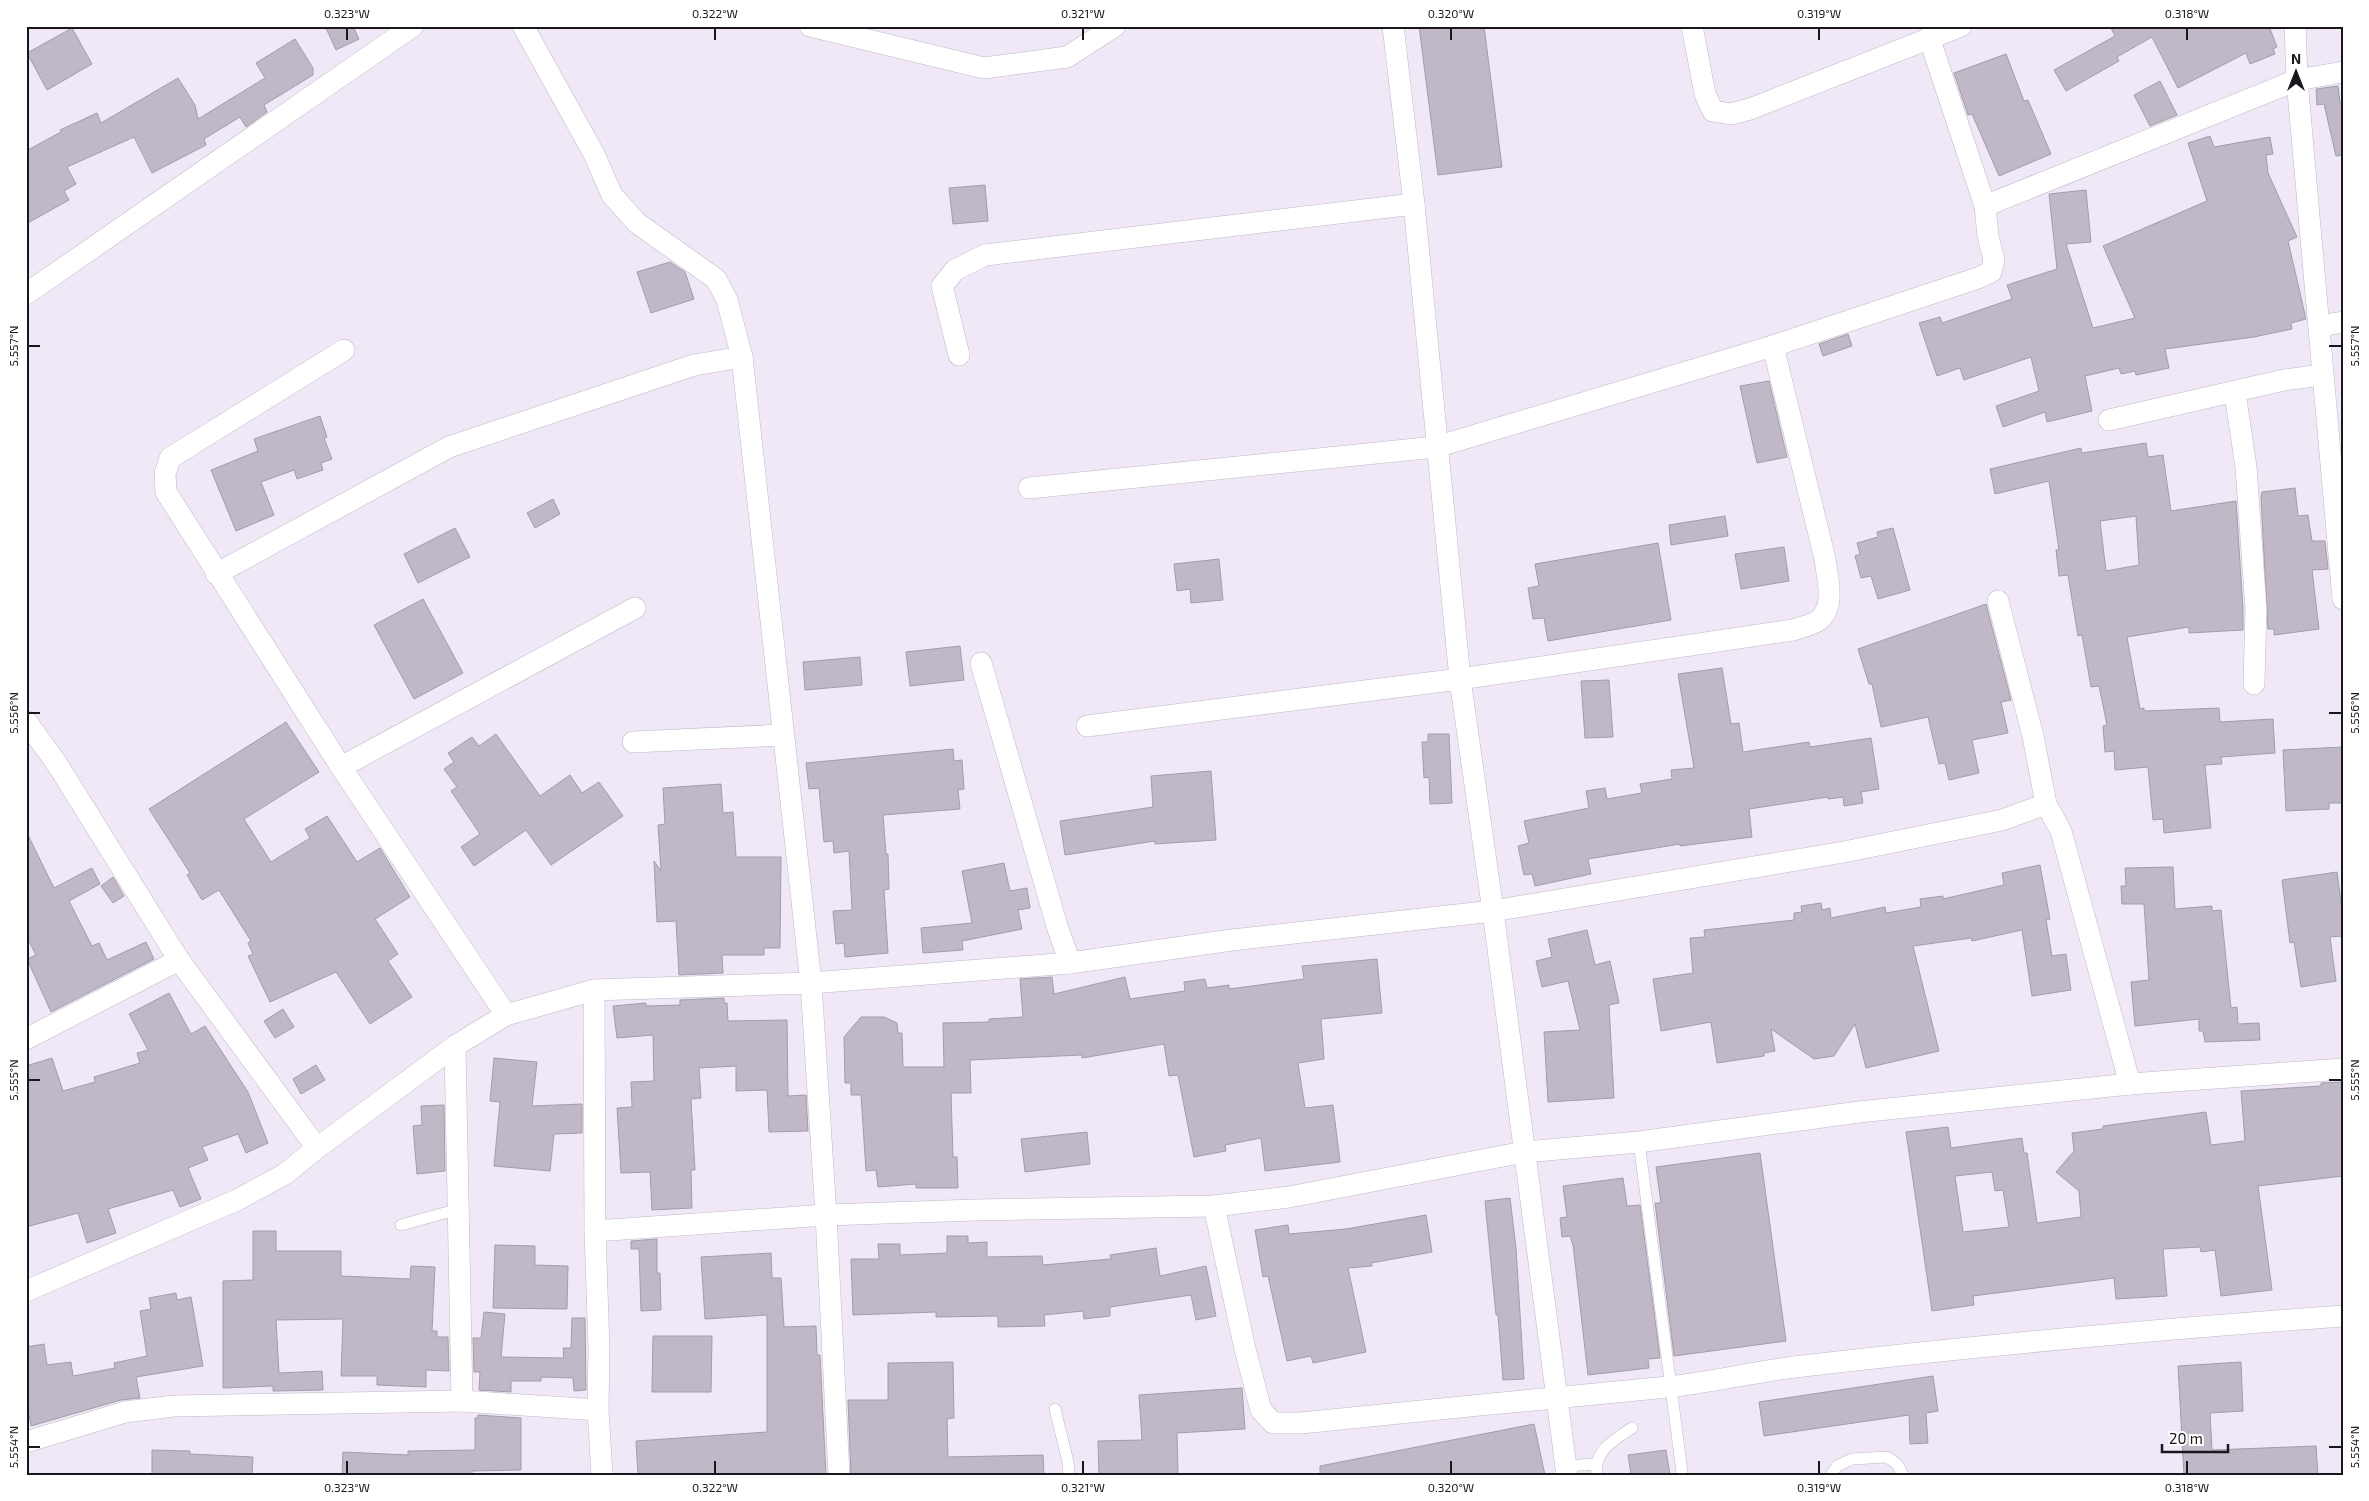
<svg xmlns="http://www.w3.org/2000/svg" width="2369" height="1501" font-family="'Exo 2',sans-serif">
<rect width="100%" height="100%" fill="#f0e8f7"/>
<g fill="#c0b8c6" stroke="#a39ca9" fill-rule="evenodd">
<path d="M325,26H353L359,39L336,50Z"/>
<path d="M1419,26H1484L1502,167L1438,175Z"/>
<path d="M2110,26H2269L2277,47L2273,49L2275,54L2250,64L2246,53L2178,88L2152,37L2117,57L2119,61L2066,91L2054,70L2115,36Z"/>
<path d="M72,28L92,64L47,90L27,53Z"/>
<path d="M295,39L313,68V75L264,105L267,112L246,127L240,117L204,139L206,145L152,173L134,137L67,167L76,184L64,191L69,200L26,224V151L61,132L60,130L97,113L101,123L178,78L195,105L198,119L265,78L256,63Z"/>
<path d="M2006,54L2024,101L2028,100L2051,154L1999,176L1972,114L1968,115L1954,73Z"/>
<path d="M2160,81L2177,115L2150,126L2134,95Z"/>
<path d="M2338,86L2340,103H2343V155L2336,156L2324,104L2317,105L2316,89Z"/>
<path d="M2210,136L2214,147L2270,137L2273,154L2266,155L2268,173L2297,237L2288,241L2306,319L2291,323L2292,329L2254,337L2165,349L2169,368L2136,375L2135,371L2121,374L2119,368L2085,376L2092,411L2047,422L2045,412L2003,427L1996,406L2039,391L2031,357L1964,380L1960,368L1937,376L1919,323L1940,317L1942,323L2012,299L2007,285L2057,269L2049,194L2086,190L2091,242L2066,244L2093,328L2135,318L2103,246L2207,201L2188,143Z"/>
<path d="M985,185L988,221L953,224L949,188Z"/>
<path d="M670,262L685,272L694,299L651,313L637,272Z"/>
<path d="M1848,334L1852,346L1823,356L1819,344Z"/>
<path d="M1769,381L1787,457L1757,463L1740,386Z"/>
<path d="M320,416L327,437L324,438L332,459L321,463L323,470L297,479L294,470L261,482L274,515L236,531L211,470L258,451L254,439Z"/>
<path d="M2146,443L2148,457L2163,455L2171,511L2236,501L2243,609V630L2189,633V627L2127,637L2140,709L2144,708V711L2219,708L2220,722L2273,719L2275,753L2221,757L2222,764L2205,765L2211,828L2164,833L2163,819L2153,820L2148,767L2115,770L2114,751L2105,752L2103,726L2107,725L2099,686L2091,687L2082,635L2078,636L2068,575L2059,576L2056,550H2059L2049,481L1995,494L1990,469L2081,448L2082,453ZM2136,516L2139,565L2106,571L2100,521Z"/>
<path d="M2295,488L2298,516L2308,515L2312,541H2325L2328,569L2312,570L2319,629L2274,635V629H2268L2261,497L2262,492Z"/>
<path d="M553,499L560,514L535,528L527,513Z"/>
<path d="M1725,516L1728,536L1671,545L1669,525Z"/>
<path d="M455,528L470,557L418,583L404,554Z"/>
<path d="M1893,528L1910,590L1878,599L1871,576L1861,578L1855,556L1860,554L1857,543L1878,537L1877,532Z"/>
<path d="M1658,543L1671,620L1548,641L1544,618L1533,619L1528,588L1539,586L1535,564Z"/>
<path d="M1784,547L1789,581L1741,589L1735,554Z"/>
<path d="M1219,559L1223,600L1191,603L1190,589L1177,591L1174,564Z"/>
<path d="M423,599L463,673L414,699L374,625Z"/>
<path d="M1986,604L2011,700L2001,702L2008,733L1972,740L1979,773L1949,780L1945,763L1939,764L1928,717L1881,727L1872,684H1869L1858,649Z"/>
<path d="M960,646L964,680L910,686L906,652Z"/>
<path d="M860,657L862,685L805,690L803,662Z"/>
<path d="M1722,668L1731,724L1739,723L1743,752L1809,742L1810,747L1871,738L1879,789L1861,792L1863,803L1844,806L1843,797L1828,799V797L1749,809L1752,837L1680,846V844L1588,859L1591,874L1535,886L1532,874L1524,875L1518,846L1529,843L1524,821L1589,808L1586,791L1605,788L1607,799L1642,793L1640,784L1672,779L1671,770L1694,768L1678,674Z"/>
<path d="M1609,680L1613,737L1585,738L1581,681Z"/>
<path d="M286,722L319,772L244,819L271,862L310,838L305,829L327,816L357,862L380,848L410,897L375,919L398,954L388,961L412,997L370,1024L336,972L270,1002L248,956L253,954L248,943L251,941L219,890L202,900L187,875L190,873L149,809Z"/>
<path d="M496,734L540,796L570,775L582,793L599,782L623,816L551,865L526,830L474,866L461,847L480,834L451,791L457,787L444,769L454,762L448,753L472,737L479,746Z"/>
<path d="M1428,734H1449L1452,803L1430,804L1429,777L1424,778L1422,742H1428Z"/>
<path d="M2343,747V803H2329V809L2286,811L2283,750Z"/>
<path d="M953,749L954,761L962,760L964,789L958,790L960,809L883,815L886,854H888L889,889L884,890L888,953L845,957L844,943L836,944L833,911L852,910L849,851L834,853L833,841L824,842L819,788L809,789L806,763Z"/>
<path d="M1211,771L1216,840L1155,844V841L1065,855L1060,821L1153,807L1151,776Z"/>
<path d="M721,784L723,813L733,812L736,857H781L780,948H764V955H722L723,973L679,975L676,921L657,922L654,861L661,871L658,825L665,824L663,788Z"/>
<path d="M26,831L54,888L92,868L100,884L69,901L92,946L99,943L107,960L146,942L154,959L51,1012L27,959L36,955L26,936Z"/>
<path d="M1004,863L1010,891L1027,888L1030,908L1018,910L1022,929L962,941L963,950L923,953L921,928L972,923L962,871Z"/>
<path d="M2040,865L2050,919L2046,920L2052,956L2066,954L2071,990L2032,996L2022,930L1972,941L1971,938L1913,946L1939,1051L1866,1068L1855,1024L1834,1056L1814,1059L1771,1029L1775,1051L1764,1053V1056L1717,1063L1711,1022L1661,1031L1653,979L1693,973L1690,938L1705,937L1704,930L1794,920V913L1802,912L1801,906L1821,903L1822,910L1830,908L1831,918L1885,907L1886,913L1921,907L1920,899L1943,896V899L2004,885L2002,873Z"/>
<path d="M2173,867L2175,909L2212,906V911L2221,910L2231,1008L2237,1007L2238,1024L2259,1023L2260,1040L2205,1042L2203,1031H2199V1019L2135,1026L2131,982L2149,980L2144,904H2122L2121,886H2126L2125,868Z"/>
<path d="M2337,872L2343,917V936L2330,937L2336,981L2301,987L2294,942L2290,943L2282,880Z"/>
<path d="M113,877L124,896L113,903L101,886Z"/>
<path d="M1587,930L1595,965L1610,961L1619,1003L1609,1005L1614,1098L1548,1102L1544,1032L1580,1030L1568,981L1542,987L1536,961L1552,957L1548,939Z"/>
<path d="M1377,959L1382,1013L1321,1019L1324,1059L1298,1063L1305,1108L1333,1105L1340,1162L1265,1171L1261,1138L1225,1145L1226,1151L1194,1157L1178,1075L1169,1076L1164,1044L1082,1058V1055L970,1060L971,1093H951L953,1157H957L958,1188H916V1184L878,1187L876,1170L866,1171L861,1095H851V1083H845L844,1037L861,1017H884L897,1023L898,1033H902L903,1067H944L943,1023L989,1022V1019L1023,1017L1020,979L1052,977L1054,994L1125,977L1130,999L1185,991L1184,982L1205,979L1207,988L1229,985V989L1304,979L1302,966Z"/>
<path d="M169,993L191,1034L205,1026L248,1092L268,1143L246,1153L238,1134L202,1147L208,1160L188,1168L201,1199L180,1207L173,1190L108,1209L116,1233L87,1243L78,1213L26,1227V1066L52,1058L63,1091L95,1082L94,1077L140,1063L137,1053L148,1050L129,1014Z"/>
<path d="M724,998V1003H727L728,1021L787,1020L788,1096L806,1095L808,1131L769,1132L767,1090L736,1091V1066L699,1068L701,1098L691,1099L695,1170H691L692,1208L652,1210L650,1172L621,1173L617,1108L632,1107L631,1082L654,1081L653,1035L617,1038L613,1006L646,1003V1006L680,1005V1000Z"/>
<path d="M283,1009L294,1027L275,1038L264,1021Z"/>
<path d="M494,1058L537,1062L532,1106L582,1104V1133L554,1134L550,1171L494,1166L500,1102L490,1101Z"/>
<path d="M316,1065L325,1080L301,1094L293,1079Z"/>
<path d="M2343,1082V1176L2258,1186L2272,1290L2221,1296L2215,1250L2201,1252L2200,1247L2163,1249L2167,1296L2116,1299L2114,1278L1973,1296L1974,1305L1932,1311L1906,1132L1948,1127L1951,1148L2022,1138L2024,1153H2027L2037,1223L2081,1217L2079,1191L2056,1172L2074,1151L2072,1133L2103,1129V1126L2206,1112L2211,1145L2245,1141L2241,1091L2321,1086V1083ZM1992,1172L1995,1191L2003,1190L2009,1227L1963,1232L1955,1176Z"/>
<path d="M444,1105L445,1171L417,1174L413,1126L422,1125L421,1106Z"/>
<path d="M1087,1132L1090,1164L1025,1172L1021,1139Z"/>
<path d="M1760,1153L1786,1341L1674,1356L1655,1203H1661L1656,1167Z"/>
<path d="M1623,1178L1627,1206L1640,1205L1660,1358L1648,1359L1649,1368L1588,1375L1573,1245L1570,1236L1562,1237L1560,1218L1567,1217L1563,1186Z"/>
<path d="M1510,1198L1516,1248L1524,1379L1503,1380L1498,1315H1496L1485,1201Z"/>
<path d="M1426,1215L1432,1252L1371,1263L1372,1266L1348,1268L1366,1352L1313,1363L1311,1356L1287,1361L1268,1276L1263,1277L1255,1230L1288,1225L1289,1234L1346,1229Z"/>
<path d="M253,1231H276V1251H341V1276L410,1279L411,1266L435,1267L432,1331H437V1337H448L449,1371L426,1370V1387L377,1385V1376H341L343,1319L276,1320L279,1373L322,1371L323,1390L273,1391V1386L223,1388V1281L253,1280Z"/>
<path d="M947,1236H968V1243L987,1242V1257L1042,1256L1043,1265L1111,1259L1110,1255L1156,1248L1160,1276L1206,1266L1216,1316L1196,1320L1191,1295L1110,1307V1316L1084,1319L1083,1311L1044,1315L1045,1326L998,1327V1316L936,1317V1312L853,1315L851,1259H879L878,1244H900V1255L947,1253Z"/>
<path d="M657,1239V1273H660L661,1310L641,1311L639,1249H631V1241Z"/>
<path d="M495,1245L535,1246V1265L568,1266L567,1309L493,1308Z"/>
<path d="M771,1253L772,1278H781L784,1327L816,1326L817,1355H820L826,1475H638L636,1441L767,1432V1315L705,1319L701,1257Z"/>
<path d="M176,1293L177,1300L191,1297L203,1366L136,1377L140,1398L121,1400L31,1426L26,1398V1347L44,1344L47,1365L71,1362L73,1376L115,1368L114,1363L147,1356L140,1311L151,1309L149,1298Z"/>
<path d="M484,1312L505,1314L501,1357L564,1358L563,1348H571L572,1318H585L586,1390L574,1391L573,1378L541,1377V1381H511V1392L479,1390L480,1372H474L473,1338H481Z"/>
<path d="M653,1336H712L711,1392H652Z"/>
<path d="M953,1362L954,1418L947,1419L948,1457L1043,1455L1044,1475H851L848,1400H888V1363Z"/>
<path d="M2241,1362L2243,1411L2210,1413L2212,1450L2316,1446L2318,1475H2184L2178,1366Z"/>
<path d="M1933,1376L1938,1411L1926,1413L1928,1443L1910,1444L1909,1415L1764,1436L1759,1402Z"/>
<path d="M1242,1388L1245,1429L1177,1433L1178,1475H1099L1098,1441L1142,1440L1139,1395Z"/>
<path d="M478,1415L521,1418V1470L472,1471V1475H342L343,1452L408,1455V1451L475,1450V1418H478Z"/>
<path d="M1534,1424L1545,1475H1320V1466Z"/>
<path d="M152,1450L190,1451V1454L253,1457L252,1475H152Z"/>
<path d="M1666,1450L1670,1475H1631L1628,1455Z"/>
</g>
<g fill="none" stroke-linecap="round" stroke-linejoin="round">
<g stroke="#bfb8c6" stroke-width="12">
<g id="service">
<path d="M1639,1142L1682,1472"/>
<path d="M401,1225L459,1209"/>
<path d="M1055,1409L1068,1462L1069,1475"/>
<path d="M1566,1466L1595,1464"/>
<path d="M1597,1475C1593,1451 1615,1439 1632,1428"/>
<path d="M1831,1475L1837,1466L1852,1459L1887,1457L1897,1464L1903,1475"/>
</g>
</g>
<g stroke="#bfb8c6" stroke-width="22">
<g id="minor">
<path d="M523,26L594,154L612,195L637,223L716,279L727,300L742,357"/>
<path d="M810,26L984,68L1067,57L1115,26"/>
<path d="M1393,26L1414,204L1460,679L1493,911L1567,1475"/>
<path d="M1692,26L1705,94L1713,111L1731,114L1750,109L1961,26"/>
<path d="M2295,26L2297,80L2343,599"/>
<path d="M1929,37L1985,206"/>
<path d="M26,294L413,26"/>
<path d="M2320,326L2343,322"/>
<path d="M344,350L170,458L165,474L166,492L341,767L506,1015"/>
<path d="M959,355L942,286L955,270L985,255L1414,204"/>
<path d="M2235,393L2246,467L2256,609L2254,684"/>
<path d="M2109,420L2284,380L2322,375"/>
<path d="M1029,488L1436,447L1773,346L1978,278L1991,272L1994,260L1988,236L1985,206L2297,80L2343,72"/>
<path d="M216,574L449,447L694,365L742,357L811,983L826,1215L839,1475"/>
<path d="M1998,601L2033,736L2046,804"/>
<path d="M981,663L1057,926L1070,963"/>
<path d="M26,721L57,764L179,960L317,1148"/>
<path d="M1087,726L1460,679L1793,630C1801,627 1813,625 1819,620C1836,606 1827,577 1825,559L1773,346"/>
<path d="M633,742L783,735"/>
<path d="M341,767L635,608"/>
<path d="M594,990L595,1231L599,1349L598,1410L602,1475"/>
<path d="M26,1039L179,960"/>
<path d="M455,1046L462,1401L598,1410"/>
<path d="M1214,1206L1245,1349L1261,1410L1273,1423H1301C1423,1410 1546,1399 1668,1387C1713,1382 1758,1371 1803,1366C1983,1345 2162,1329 2343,1316"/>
<path d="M595,1231L826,1215L975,1210L1214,1206L1289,1197L1524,1152L1639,1142L1859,1112L2130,1084L2343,1069"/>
<path d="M26,1291L237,1200L285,1174L317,1148L455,1046L506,1015L594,990L811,983L1070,963L1232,940L1493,911L1844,852L2002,820L2046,804L2061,831L2130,1084"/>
<path d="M26,1442L125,1412L174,1406L462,1401"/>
</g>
</g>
<use href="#service" stroke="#fff" stroke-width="11"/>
<use href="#minor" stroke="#fff" stroke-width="21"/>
</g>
<path fill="none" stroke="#1a171c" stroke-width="2" d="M347,28V40M715,28V40M1083,28V40M1451,28V40M1819,28V40M2187,28V40M28,346H40M2329,346H2342M28,713H40M2329,713H2342M28,1080H40M2329,1080H2342M28,1447H40M2329,1447H2342M347,1461V1474M715,1461V1474M1083,1461V1474M1451,1461V1474M1819,1461V1474M2187,1461V1474"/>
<rect width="2369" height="1501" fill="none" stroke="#ffffff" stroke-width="55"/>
<g transform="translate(2296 72)" stroke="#ffffff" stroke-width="4" paint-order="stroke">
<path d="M0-4L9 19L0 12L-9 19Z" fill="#1a171c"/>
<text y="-8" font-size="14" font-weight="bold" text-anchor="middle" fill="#1a171c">N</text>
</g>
<path d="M2162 1444v8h66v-8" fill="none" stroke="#1a171c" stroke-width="2.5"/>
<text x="2169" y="1444" font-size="15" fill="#1a171c" stroke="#ffffff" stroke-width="4" paint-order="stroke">20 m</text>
<rect x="28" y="28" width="2314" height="1446" fill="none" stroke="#1a171c" stroke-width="2"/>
<g font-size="12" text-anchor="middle" fill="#1a171c">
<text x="347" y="18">0.323°W</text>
<text x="715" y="18">0.322°W</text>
<text x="1083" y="18">0.321°W</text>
<text x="1451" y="18">0.320°W</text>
<text x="1819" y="18">0.319°W</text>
<text x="2187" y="18">0.318°W</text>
<text transform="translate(14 346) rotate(-90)" y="4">5.557°N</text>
<text transform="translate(2355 346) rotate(-90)" y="4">5.557°N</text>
<text transform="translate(14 713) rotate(-90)" y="4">5.556°N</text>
<text transform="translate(2355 713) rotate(-90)" y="4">5.556°N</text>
<text transform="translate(14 1080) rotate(-90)" y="4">5.555°N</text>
<text transform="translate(2355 1080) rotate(-90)" y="4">5.555°N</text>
<text transform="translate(14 1447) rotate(-90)" y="4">5.554°N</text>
<text transform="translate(2355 1447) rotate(-90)" y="4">5.554°N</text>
<text x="347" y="1492">0.323°W</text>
<text x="715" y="1492">0.322°W</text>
<text x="1083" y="1492">0.321°W</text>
<text x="1451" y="1492">0.320°W</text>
<text x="1819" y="1492">0.319°W</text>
<text x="2187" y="1492">0.318°W</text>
</g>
</svg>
